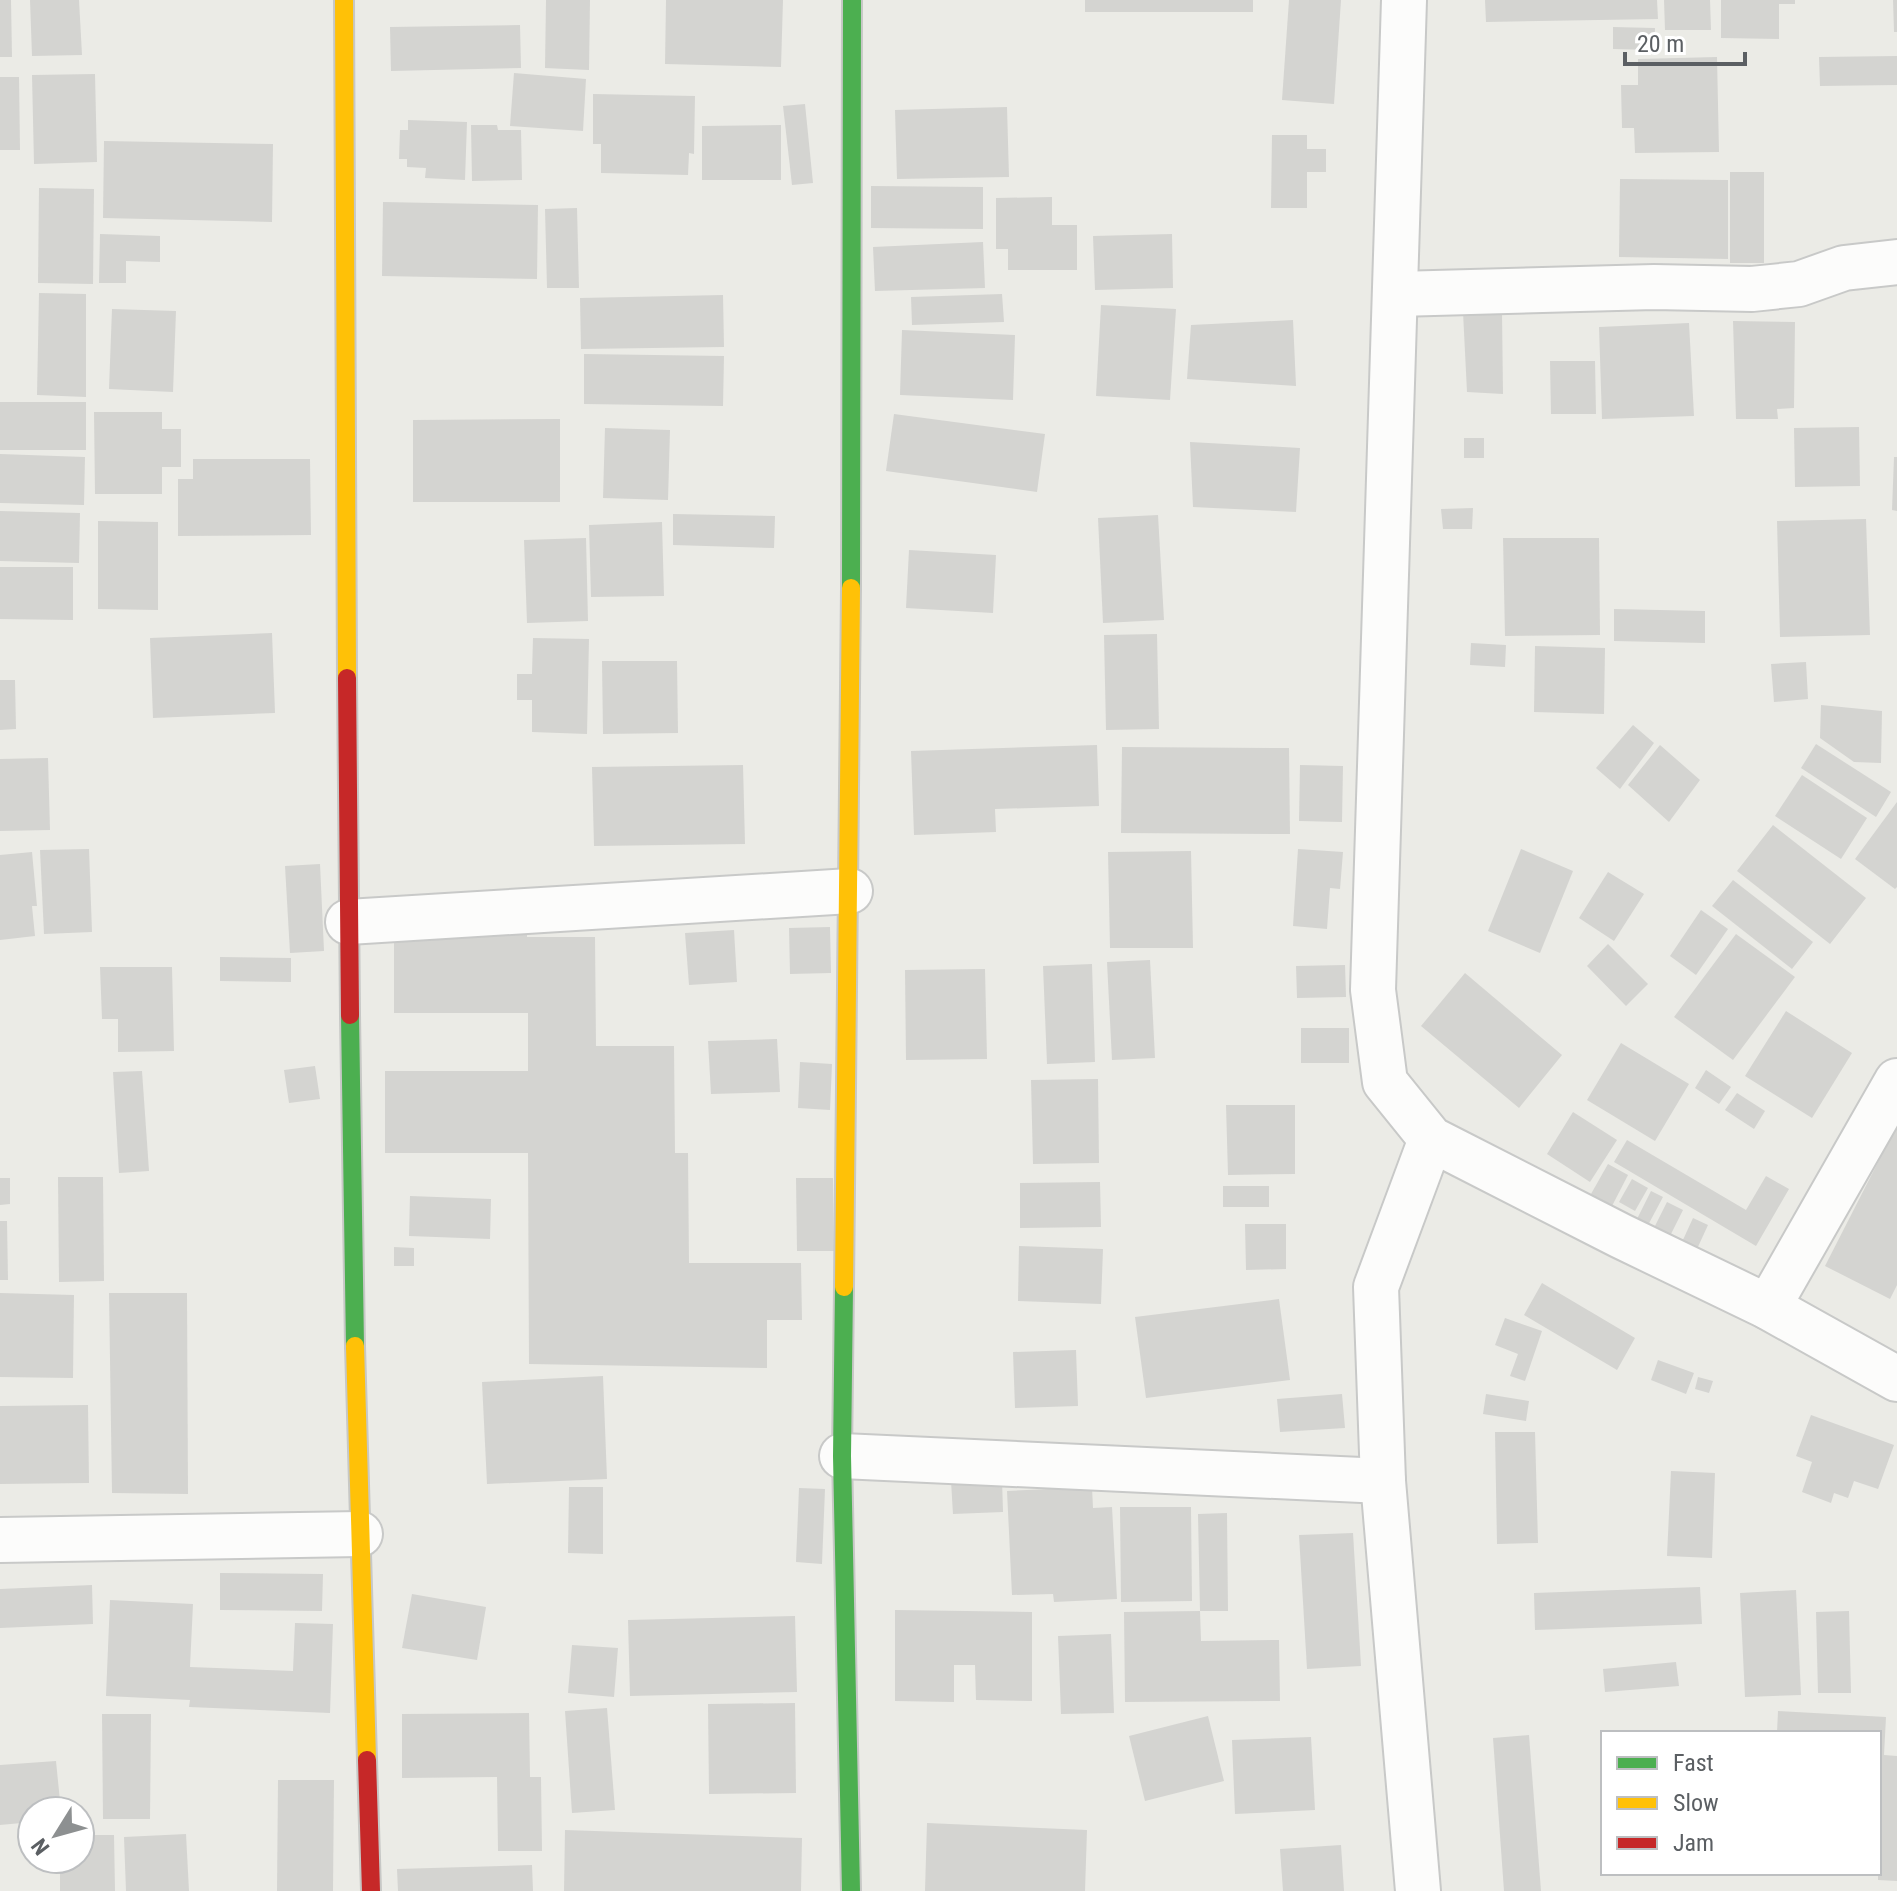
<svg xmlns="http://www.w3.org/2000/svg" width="1897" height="1891" font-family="'Roboto Condensed',sans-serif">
<rect width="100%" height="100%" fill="#ebebe6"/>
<g fill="#d4d4d1">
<path d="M0,0H11L12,57H0Z"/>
<path d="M30,0H79L82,55L32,56Z"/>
<path d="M546,0H590L589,70L545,68Z"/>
<path d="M666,0H783L781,67L665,64Z"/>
<rect x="1085" y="0" width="168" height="12"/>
<path d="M1289,0H1341L1334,104L1282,100Z"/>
<path d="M1485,0H1657L1658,19L1486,22Z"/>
<path d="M1664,0H1710L1711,30H1665Z"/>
<path d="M1721,0H1795V4H1779V39L1721,38Z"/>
<path d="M1893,0H1897V32H1894Z"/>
<path d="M520,25L521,68L391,71L390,27Z"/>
<path d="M1613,27L1655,28L1654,50L1613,49Z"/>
<path d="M1897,56V85L1820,86L1819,57Z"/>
<path d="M1717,57L1719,152L1635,153L1634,128H1622L1621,85H1638V59Z"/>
<path d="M514,73L586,79L583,131L510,126Z"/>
<path d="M95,74L97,162L34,164L32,75Z"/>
<path d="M0,77H19L20,150H0Z"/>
<path d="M593,94L695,96L694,154L689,153L688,175L601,173V144H593Z"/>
<path d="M805,104L813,183L792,185L783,106Z"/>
<path d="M1007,107L1009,177L897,179L895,110Z"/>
<path d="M408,120L467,122L465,180L425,178L426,168L407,167V159H399L400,130H408Z"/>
<path d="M471,125H497L498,130H521L522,180L472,181Z"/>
<path d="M781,125V180H702V126Z"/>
<path d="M1272,135H1307V149H1326V172H1307V208H1271Z"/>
<path d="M104,141L273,144L272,222L103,218Z"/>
<rect x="1730" y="172" width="34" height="91"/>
<path d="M1620,179L1728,180V259L1619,257Z"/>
<path d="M871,186L983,187V229L871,228Z"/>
<path d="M39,188L94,189L93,284L38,283Z"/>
<path d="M1052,197V225H1077V270H1008V249H996V198Z"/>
<path d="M383,202L538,205L537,279L382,276Z"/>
<path d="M577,208L579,288H547L545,209Z"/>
<path d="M100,234L160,236V262L126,261V283H99Z"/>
<path d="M1172,234L1173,288L1095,290L1093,236Z"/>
<path d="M983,242L985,288L875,291L873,247Z"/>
<path d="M39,293L86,294V397L37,395Z"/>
<path d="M1002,294L1004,322L912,325L911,297Z"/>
<path d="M723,295L724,347L581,349L580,298Z"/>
<path d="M1101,305L1176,309L1170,400L1096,396Z"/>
<path d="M112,309L176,311L173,392L109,389Z"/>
<path d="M1463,312L1502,313L1503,394L1467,392Z"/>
<path d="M1293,320L1296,386L1187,379L1191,325Z"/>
<path d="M1733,321L1795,322L1794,408L1777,409L1778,419H1736Z"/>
<path d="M1689,323L1694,416L1602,419L1599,327Z"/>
<path d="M902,330L1015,335L1013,400L900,395Z"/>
<path d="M584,354L724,356L723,406L584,404Z"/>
<path d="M1550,361H1595L1596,414H1551Z"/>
<rect x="0" y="402" width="86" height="48"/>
<path d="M94,412H162V429H181V467H162V494H95Z"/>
<path d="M894,414L1045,434L1037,492L886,471Z"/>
<path d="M560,419V502H413V420Z"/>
<path d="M1859,427L1860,486L1795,487L1794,428Z"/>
<path d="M605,428L670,430L668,500L603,498Z"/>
<rect x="1464" y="438" width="20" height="20"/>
<path d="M1190,442L1300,448L1296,512L1193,507Z"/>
<path d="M0,454L85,457L84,505L0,503Z"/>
<path d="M1894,457H1897V511L1892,510Z"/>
<path d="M193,459H310L311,535L178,536V479H193Z"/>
<path d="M1473,508L1472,529H1443L1441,509Z"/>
<path d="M0,511L80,513L79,563L0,561Z"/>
<path d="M673,514L775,516L774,548L673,545Z"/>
<path d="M1158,515L1164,620L1103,623L1098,518Z"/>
<path d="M1866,519L1870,635L1780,637L1777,521Z"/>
<path d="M98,521L158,522V610L98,609Z"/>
<path d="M662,522L664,596L591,597L589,525Z"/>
<path d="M586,538L588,621L527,623L524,540Z"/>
<path d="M1503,538H1599L1600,635L1505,636Z"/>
<path d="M909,550L996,555L993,613L906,608Z"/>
<path d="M0,567H73V620L0,619Z"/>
<path d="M1614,609L1705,611V643L1614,641Z"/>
<path d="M272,633L275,713L153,718L150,638Z"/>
<path d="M1157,634L1159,729L1106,730L1104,635Z"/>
<path d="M533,638L589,639L587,734L532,732V700H517V674H532Z"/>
<path d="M1471,643L1506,645L1505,667L1470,665Z"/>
<path d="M1535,646L1605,648L1604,714L1534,712Z"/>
<path d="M602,661H677L678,733L603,734Z"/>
<path d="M1806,662L1808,699L1774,702L1771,664Z"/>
<path d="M0,680H15L16,729L0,730Z"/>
<path d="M1821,705L1882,711L1881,763L1854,762L1820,738Z"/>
<path d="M1633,725L1654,743L1620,789L1596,768Z"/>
<path d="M1816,744L1891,792L1876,817L1801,768Z"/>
<path d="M1097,745L1099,806L995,809L996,832L914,835L911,751Z"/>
<path d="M1660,745L1700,780L1669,822L1628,785Z"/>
<path d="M1122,747L1289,748L1290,834L1121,833Z"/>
<path d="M48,758L50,830L0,831V759Z"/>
<path d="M743,765L745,844L594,846L592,767Z"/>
<path d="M1300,765L1343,766L1342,822L1299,821Z"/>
<path d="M1802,775L1867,818L1841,859L1775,816Z"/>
<path d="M1897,802V887L1895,889L1855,859Z"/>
<path d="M1773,825L1866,898L1830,944L1737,871Z"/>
<path d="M89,849L92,932L44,934L40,850Z"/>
<path d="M1298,849L1343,852L1340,889L1330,888L1327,929L1293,926Z"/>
<path d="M1521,849L1573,871L1540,953L1488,931Z"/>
<path d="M1191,851L1193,948H1110L1108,852Z"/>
<path d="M32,852L37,906H32L35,936L0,940V855Z"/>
<path d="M320,864L324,951L290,953L285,866Z"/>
<path d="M1608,872L1644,894L1614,941L1579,918Z"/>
<path d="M1733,880L1813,942L1792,969L1712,906Z"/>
<path d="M1701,910L1728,929L1696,975L1670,956Z"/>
<path d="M830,927L831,973L790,974L789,928Z"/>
<path d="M734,930L737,982L689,985L685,933Z"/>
<path d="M527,934V937H595L596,1046H674L675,1153H688L689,1263H801L802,1320H767V1368L529,1364L528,1153H385V1071H528V1013H394V935Z"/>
<path d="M1736,934L1795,977L1733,1060L1674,1017Z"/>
<path d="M1608,944L1648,984L1626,1006L1587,966Z"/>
<path d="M220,957L291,958V982L220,981Z"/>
<path d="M1150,960L1155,1058L1112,1060L1107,962Z"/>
<path d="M1092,964L1095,1062L1047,1064L1043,966Z"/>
<path d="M1345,965L1346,997L1297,998L1296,966Z"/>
<path d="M100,967H172L174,1051L118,1052V1019H102Z"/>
<path d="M985,969L987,1059L906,1060L905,970Z"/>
<path d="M1465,973L1562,1055L1519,1108L1421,1026Z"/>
<path d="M1786,1011L1852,1053L1812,1118L1745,1076Z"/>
<rect x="1301" y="1028" width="48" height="35"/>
<path d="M777,1039L780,1092L711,1094L708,1041Z"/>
<path d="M1621,1043L1689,1084L1655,1141L1587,1100Z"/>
<path d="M800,1062L832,1064L830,1110L798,1108Z"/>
<path d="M315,1066L320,1099L289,1103L284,1070Z"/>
<path d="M1706,1070L1731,1087L1719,1104L1695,1088Z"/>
<path d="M142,1071L149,1171L119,1173L113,1072Z"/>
<path d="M1098,1079L1099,1163L1033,1164L1031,1080Z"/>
<path d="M1737,1093L1765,1111L1754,1129L1725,1110Z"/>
<path d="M1226,1105H1295V1174L1228,1175Z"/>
<path d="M1573,1112L1617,1140L1590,1182L1547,1154Z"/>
<path d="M1897,1125V1285L1890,1299L1825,1266Z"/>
<path d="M1627,1140L1746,1210L1766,1176L1789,1189L1756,1246L1614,1162Z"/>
<path d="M1608,1164L1628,1175L1612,1206L1591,1194Z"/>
<path d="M58,1177H103L104,1281L59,1282Z"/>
<path d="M0,1178H10V1204L0,1205Z"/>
<path d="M796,1178H833L834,1251H797Z"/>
<path d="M1632,1179L1648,1188L1635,1211L1619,1202Z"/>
<path d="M1100,1182L1101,1227L1020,1228V1183Z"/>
<rect x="1223" y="1186" width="46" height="21"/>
<path d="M1651,1191L1663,1197L1647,1227L1636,1221Z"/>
<path d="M410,1196L491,1199L490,1239L409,1236Z"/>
<path d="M1667,1202L1683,1210L1670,1236L1654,1228Z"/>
<path d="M1693,1218L1708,1225L1697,1249L1682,1242Z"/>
<path d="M0,1221H7L8,1280H0Z"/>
<path d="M1245,1224H1286V1269L1246,1270Z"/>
<path d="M1019,1246L1103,1249L1101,1304L1018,1301Z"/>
<path d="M394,1247L414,1248V1266H394Z"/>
<path d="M1542,1283L1635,1338L1617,1370L1524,1315Z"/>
<path d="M0,1293L74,1295L73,1378L0,1377Z"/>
<path d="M109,1293H187L188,1494L112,1493Z"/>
<path d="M1279,1299L1290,1380L1146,1398L1135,1317Z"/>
<path d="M1505,1318L1542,1331L1525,1381L1510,1376L1518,1354L1495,1345Z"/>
<path d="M1076,1350L1078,1406L1015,1408L1013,1352Z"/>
<path d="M1658,1360L1694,1373L1686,1394L1651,1380Z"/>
<path d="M603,1376L607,1479L487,1484L482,1382Z"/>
<path d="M1698,1377L1713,1381L1709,1393L1695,1389Z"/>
<path d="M1342,1394L1345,1428L1280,1432L1277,1399Z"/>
<path d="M1486,1394L1529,1401L1526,1421L1483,1414Z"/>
<path d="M88,1405L89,1483L0,1484V1406Z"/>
<path d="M1811,1415L1894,1445L1878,1489L1854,1481L1848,1498L1834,1493L1831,1503L1802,1492L1812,1462L1796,1456Z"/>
<path d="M1495,1432H1535L1538,1543L1497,1544Z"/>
<path d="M1671,1471L1715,1473L1712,1558L1667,1556Z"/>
<path d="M1002,1479L1003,1512L953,1514L951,1481Z"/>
<path d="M569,1487H603V1554L568,1553Z"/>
<path d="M1092,1487L1093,1508L1112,1507L1117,1599L1054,1602L1053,1594L1012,1595L1007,1491Z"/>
<path d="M799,1488L825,1489L822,1564L796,1562Z"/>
<path d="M1120,1507H1191L1192,1601L1121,1602Z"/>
<path d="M1227,1513L1228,1611H1200L1201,1641L1279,1640L1280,1701L1125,1702L1124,1612L1200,1611L1198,1514Z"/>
<path d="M1353,1533L1361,1666L1307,1669L1299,1535Z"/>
<path d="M220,1573L323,1574L322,1611L220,1610Z"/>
<path d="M92,1585L93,1624L0,1628V1589Z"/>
<path d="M1700,1587L1702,1624L1535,1630L1534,1593Z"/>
<path d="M1796,1590L1801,1695L1745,1697L1740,1593Z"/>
<path d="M412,1594L486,1607L477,1660L402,1648Z"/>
<path d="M110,1600L193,1604L190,1667L293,1671L295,1623L333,1624L330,1713L189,1707L190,1700L106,1696Z"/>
<path d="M895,1610L1032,1612V1701L976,1700L975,1665H954V1702L895,1701Z"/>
<path d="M1849,1611L1851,1693H1818L1816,1612Z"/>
<path d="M795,1616L797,1692L630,1696L628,1620Z"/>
<path d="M1111,1634L1114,1713L1061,1714L1058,1636Z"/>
<path d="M572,1645L618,1648L614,1697L568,1693Z"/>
<path d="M1676,1662L1679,1686L1605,1692L1603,1669Z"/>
<path d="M795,1703L796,1793L709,1794L708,1704Z"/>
<path d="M607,1708L615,1810L572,1813L565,1711Z"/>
<path d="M1778,1711L1886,1717L1884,1755L1897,1756V1881L1878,1880L1879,1733H1777Z"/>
<path d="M529,1713L530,1777H541L542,1851H498L497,1777L402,1778V1714Z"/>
<path d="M102,1714H151L150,1819H103Z"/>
<path d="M1208,1716L1224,1781L1145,1801L1129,1736Z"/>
<path d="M1529,1735L1541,1891H1504L1493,1738Z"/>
<path d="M1311,1737L1315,1810L1235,1814L1232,1740Z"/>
<path d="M56,1761L61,1811H32V1822L0,1825V1765Z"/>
<path d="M278,1780H334L333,1891H277Z"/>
<path d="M927,1823L1087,1830L1085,1891H925Z"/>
<path d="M565,1830L802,1838L801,1891H564Z"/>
<path d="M186,1834L189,1891H126L124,1837Z"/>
<path d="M80,1835H114L115,1891H60V1859H80Z"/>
<path d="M1341,1845L1344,1891H1283L1280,1849Z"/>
<path d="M532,1865L533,1891H398L397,1869Z"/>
</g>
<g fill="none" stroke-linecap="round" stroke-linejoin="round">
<g stroke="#c8c9c8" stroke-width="48">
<g id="street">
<path d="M1404,0L1373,990L1385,1082L1431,1139L1621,1236L1768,1307L1897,1379"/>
<path d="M1397,294L1654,287L1752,289L1799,284L1844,268L1897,262"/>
<path d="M348,922L850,891"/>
<path d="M1768,1307L1897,1081"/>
<path d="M842,1456L1383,1481"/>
<path d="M0,1540L360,1534"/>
<path d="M1418,1891L1383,1481L1376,1287L1431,1139"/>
</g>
</g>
<g stroke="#c7c8c6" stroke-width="22">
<g id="fast">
<path d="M851,588L852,0"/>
<path d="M350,1015L355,1346"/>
<path d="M844,1287L842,1456L851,1891"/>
</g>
</g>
<g stroke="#c7c8c6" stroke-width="22">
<g id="slow">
<path d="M344,0L347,678"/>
<path d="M844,1287L851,588"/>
<path d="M355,1346L367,1760"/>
</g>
</g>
<g stroke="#c7c8c6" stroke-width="22">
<g id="jam">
<path d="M347,678L350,1015"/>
<path d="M367,1760L371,1891"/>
</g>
</g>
<use href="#street" stroke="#fcfcfb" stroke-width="44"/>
<use href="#fast" stroke="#4caf50" stroke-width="18"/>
<use href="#slow" stroke="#ffc107" stroke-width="18"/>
<use href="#jam" stroke="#c62828" stroke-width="18"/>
</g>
<rect x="1601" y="1731" width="280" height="144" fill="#ffffff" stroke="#bdbfc1" stroke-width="2"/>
<rect x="1617" y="1757" width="40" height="12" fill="#4caf50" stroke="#bdbfc1" stroke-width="2"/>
<text x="1673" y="1771" font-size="24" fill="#5b5f63">Fast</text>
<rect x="1617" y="1797" width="40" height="12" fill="#ffc107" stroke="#bdbfc1" stroke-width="2"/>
<text x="1673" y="1811" font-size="24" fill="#5b5f63">Slow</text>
<rect x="1617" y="1837" width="40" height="12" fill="#c62828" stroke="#bdbfc1" stroke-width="2"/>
<text x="1673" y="1851" font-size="24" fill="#5b5f63">Jam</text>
<g transform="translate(56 1835) rotate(233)"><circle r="38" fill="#ffffff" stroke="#bdbfc1" stroke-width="2"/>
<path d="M0-6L14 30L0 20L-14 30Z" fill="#8d9091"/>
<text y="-12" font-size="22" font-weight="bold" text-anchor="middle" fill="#5b5f63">N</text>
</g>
<path d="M1625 52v12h120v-12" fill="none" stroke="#5b5f63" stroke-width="4"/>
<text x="1637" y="52" font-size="24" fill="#5b5f63" stroke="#ffffff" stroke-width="6" paint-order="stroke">20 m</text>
</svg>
